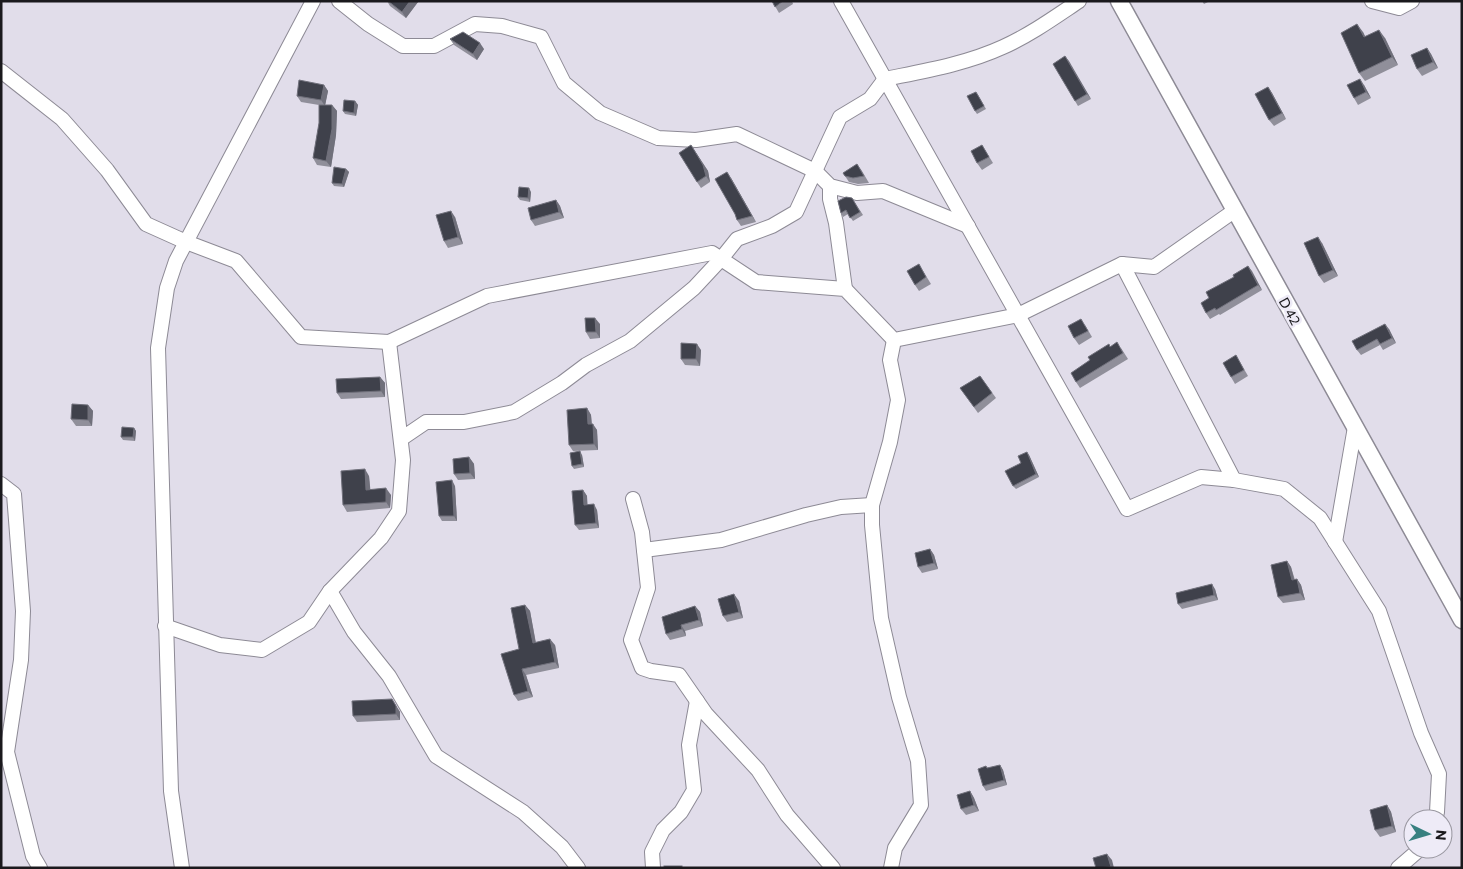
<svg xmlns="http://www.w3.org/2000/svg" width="1463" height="869" font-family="Commissioner,sans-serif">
<rect width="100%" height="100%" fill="#e1ddea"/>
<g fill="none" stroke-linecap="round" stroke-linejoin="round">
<g stroke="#8d8a95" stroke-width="16">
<g id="minor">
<path d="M339,1L368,24L403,46H434L475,24L502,26L541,37L564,83L600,113L658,138L696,140L737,134L815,171L830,186L857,193L883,191L968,226"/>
<path d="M841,1L1127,509L1201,477L1234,480L1284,489L1320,518L1379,611L1421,733L1439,774L1437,812L1435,819"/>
<path d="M1372,1L1399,8L1412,1"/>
<path d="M1,71L62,119L107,170L146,224L186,242L236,261L301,337L389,342L487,296L712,253L756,282L845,289L894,340L1018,315L1122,264L1154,267L1234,211"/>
<path d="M830,186V199L836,223L845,289"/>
<path d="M1122,264L1234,480"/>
<path d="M401,439L426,422H464L514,412L562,383L586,365L630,341L694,288L721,259L737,239L772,226L796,212L840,117L870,99L885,79C924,71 966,64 1003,47C1030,35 1055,17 1079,1"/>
<path d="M1,484L14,494L23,611L21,660L7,752L33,856L40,868"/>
<path d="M633,499L642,532L648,588L631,640L642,668L651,671L679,675L706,714L758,770L787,815L833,868"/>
<path d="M1335,542L1355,427"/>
<path d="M644,550L721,540L806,515L841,507L872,505"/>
<path d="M330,591L354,632L389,676L436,756L523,812L562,847L578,868"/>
<path d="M165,626L220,645L262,650L309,622L330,591L381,538L399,511L403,460L389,342"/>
<path d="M182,868L171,791L158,348L167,288L176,261L313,1"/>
<path d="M653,868L652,852L663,830L681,812L694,790L689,745L697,701"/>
<path d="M891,868L895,848L921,805L918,761L899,697L881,618L872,525V505L890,442L898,400L890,360L894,340"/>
<path d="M1398,868L1420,849"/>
</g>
</g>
<g stroke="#8d8a95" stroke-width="19">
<path id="tertiary" d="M1119,1L1462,620"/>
</g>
<use href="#minor" stroke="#fff" stroke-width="14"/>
<use href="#tertiary" stroke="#fff" stroke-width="16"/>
</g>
<g fill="#908f9a">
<path d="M387,1H418V2L406,18L390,6Z"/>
<path d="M772,1H792L793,4L779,13Z"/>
<path d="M1202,1H1210L1204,4Z"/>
<path d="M1363,32L1365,36L1385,38L1398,65L1365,81L1359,73Z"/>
<path d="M450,39L484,49L477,60L454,45Z"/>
<path d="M1427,48L1431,54L1438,68L1422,76L1417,69Z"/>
<path d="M1065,56L1091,99L1078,106L1075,101Z"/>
<path d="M324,85L328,91L325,105H332L337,111L336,135L331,167L317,165L313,158L319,123V105L301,102L297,96Z"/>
<path d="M1364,85L1371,98L1358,105L1354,98Z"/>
<path d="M1268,87L1272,93L1286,119L1274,126L1269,120Z"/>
<path d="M978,95L986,109L977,114L975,111Z"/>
<path d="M355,101L358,105L356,116L345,114L343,111Z"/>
<path d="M691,145L708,171L710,182L701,188L697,182Z"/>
<path d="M982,145L993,163L982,170L977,163Z"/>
<path d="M857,164L862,171L869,183L858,184L849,182L843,173Z"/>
<path d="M346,169L349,172L344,187L334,186L332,183Z"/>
<path d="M731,178L756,222L741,226L737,220Z"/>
<path d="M531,192L530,202L520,200L518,197Z"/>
<path d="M852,198L863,215L853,221L848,214L843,217L841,213Z"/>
<path d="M556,200L560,206L564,218L535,226L531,220Z"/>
<path d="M455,217L463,244L448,248L444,241Z"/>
<path d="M1322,243L1338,276L1324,283L1319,276Z"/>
<path d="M1248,266L1262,290L1220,315L1219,314L1210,319L1206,313L1209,298L1234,277Z"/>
<path d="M923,271L931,284L919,291L915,285Z"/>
<path d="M600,324V338L590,339L586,332Z"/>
<path d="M1085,325L1092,337L1079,345L1074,338Z"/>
<path d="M1389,329L1396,343L1383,350L1380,345L1361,355L1357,350Z"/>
<path d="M1110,346L1121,348L1128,359L1080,388L1076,382L1090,360Z"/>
<path d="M701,350L700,366L685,365L681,359Z"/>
<path d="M1240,362L1248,376L1235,384L1231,377Z"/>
<path d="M980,376L996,398L978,413L960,388Z"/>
<path d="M380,377L385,383V397L341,399L337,393Z"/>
<path d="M88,405L93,411L92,426H76L71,419Z"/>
<path d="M587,408L591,415L592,424L597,430L598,450L573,451L569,445Z"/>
<path d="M134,428L136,431L135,441L123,440L121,437Z"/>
<path d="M582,455L584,467L574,469L572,466Z"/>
<path d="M1029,455L1039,477L1016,489L1013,486L1021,463Z"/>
<path d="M469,457L474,464L475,479L458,480L454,474Z"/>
<path d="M369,476L370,489L391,495L390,508L347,512L343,505Z"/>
<path d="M455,486L457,521H442L439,516Z"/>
<path d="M583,490L587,496V505L597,510L599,528L579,530L575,525Z"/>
<path d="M930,549L934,555L938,569L922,573L918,567Z"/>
<path d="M1287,561L1291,567L1295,580L1297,579L1301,585L1305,600L1283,603L1278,597Z"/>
<path d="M1215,589L1218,600L1182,609L1178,604Z"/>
<path d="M739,601L743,618L727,622L723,616Z"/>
<path d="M525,605L530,611L536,643L555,645L559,668L526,675L533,697L518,701L514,695L519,649Z"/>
<path d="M695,606L700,612L703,626L685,631L686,636L670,640L666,634Z"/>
<path d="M396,706L400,712V720L357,722L353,716Z"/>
<path d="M1000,765L1003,770L1007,785L986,791L983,786L988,768Z"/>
<path d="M970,791L974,798L979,811L966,815L961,809Z"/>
<path d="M1387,805L1391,812L1396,832L1380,837L1375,830Z"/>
</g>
<g fill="#70707b">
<path d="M410,1L418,2L406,18L402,12Z"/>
<path d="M1357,24L1363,32L1369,45L1364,37Z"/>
<path d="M1379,30L1385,38L1398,65L1392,57Z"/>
<path d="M480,43L484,49L477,60L473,54Z"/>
<path d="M1427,48L1431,54L1438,68L1433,62Z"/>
<path d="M1065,56L1069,61L1091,99L1087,94Z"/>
<path d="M1360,79L1364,85L1371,98L1366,92Z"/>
<path d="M324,85L328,91L325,106L321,100Z"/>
<path d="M1268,87L1272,93L1286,119L1282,113Z"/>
<path d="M355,101L358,105L356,116L354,113Z"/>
<path d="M332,105L337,111L336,135L331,167L326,161Z"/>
<path d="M691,145L708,171L710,182L706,176Z"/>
<path d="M346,169L349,172L344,187L342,184Z"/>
<path d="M727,172L731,178L756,222L752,216Z"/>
<path d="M529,188L531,192L530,202L528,198Z"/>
<path d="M556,200L560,206L564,218L559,212Z"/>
<path d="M451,211L455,217L463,244L458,237Z"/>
<path d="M1318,237L1322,243L1338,276L1333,270Z"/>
<path d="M1248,266L1252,271L1262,290L1258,285Z"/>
<path d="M595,318L600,324V338L596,332Z"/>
<path d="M1385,324L1389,329L1396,343L1392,338Z"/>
<path d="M697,344L701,350L700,366L696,359Z"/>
<path d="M380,377L385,383V397L381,391Z"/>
<path d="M88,405L93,411L92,426L88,420Z"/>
<path d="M587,408L591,415L592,431L588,424Z"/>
<path d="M593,424L597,430L598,450L594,444Z"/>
<path d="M134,428L136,431L135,441L133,437Z"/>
<path d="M580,451L582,455L584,467L582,464Z"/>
<path d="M1027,452L1029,455L1039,477L1036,474Z"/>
<path d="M469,457L474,464L475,479L470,473Z"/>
<path d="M365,469L369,476L371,496L366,490Z"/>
<path d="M452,480L455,486L457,521L454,516Z"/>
<path d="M386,488L391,495L390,508L386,502Z"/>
<path d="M583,490L587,496L588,511L584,505Z"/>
<path d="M594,504L597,510L599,528L596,523Z"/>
<path d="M930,549L934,555L938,569L934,563Z"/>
<path d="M1287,561L1291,567L1296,587L1292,580Z"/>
<path d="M1297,579L1301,585L1305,600L1300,593Z"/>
<path d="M1212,584L1215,589L1218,600L1214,595Z"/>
<path d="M734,594L739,601L743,618L739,612Z"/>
<path d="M525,605L530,611L537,650L533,643Z"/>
<path d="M695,606L700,612L703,626L699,620Z"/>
<path d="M681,625L685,631L686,636L682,629Z"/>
<path d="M550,639L555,645L559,668L555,662Z"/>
<path d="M522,669L526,675L533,697L528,691Z"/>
<path d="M392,699L400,712V720L396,714Z"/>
<path d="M1000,765L1003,770L1007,785L1004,780Z"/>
<path d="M970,791L974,798L979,811L974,805Z"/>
<path d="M1387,805L1391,812L1396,832L1392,826Z"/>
<path d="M1107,854L1112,860L1114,868L1111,867Z"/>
</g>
<g fill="#3f414b" stroke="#70707b">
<path d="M388,1H410L402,12Z"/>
<path d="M772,1H783L775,7Z"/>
<path d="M1357,24L1364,37L1379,30L1392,57L1359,73L1341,33Z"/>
<path d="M463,32L480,43L473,54L450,39Z"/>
<path d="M1427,48L1433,62L1417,69L1411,55Z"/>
<path d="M1065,56L1087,94L1075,101L1053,64Z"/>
<path d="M1360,79L1366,92L1354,98L1347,85Z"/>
<path d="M299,80L324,85L321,100L297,96Z"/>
<path d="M1268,87L1282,113L1269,120L1255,94Z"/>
<path d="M976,92L984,106L975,111L967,96Z"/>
<path d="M344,100L355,101L354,113L343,111Z"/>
<path d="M319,105H332V129L326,161L313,158L319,123Z"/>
<path d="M691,145L703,165L706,176L697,182L679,153Z"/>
<path d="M982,145L989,157L977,163L971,151Z"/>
<path d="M857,164L864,176L853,178L845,176L843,173Z"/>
<path d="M334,167L346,169L342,184L332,183Z"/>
<path d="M727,172L752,216L737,220L735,214L715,179Z"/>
<path d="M519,187L529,188L528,198L518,197Z"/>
<path d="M846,197L852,198L860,212L850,218L846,210L841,213L838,201Z"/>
<path d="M556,200L559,212L531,220L528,208Z"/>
<path d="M451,211L458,237L444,241L436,215Z"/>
<path d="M1318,237L1333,270L1319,276L1304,243Z"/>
<path d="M919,264L926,277L915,285L907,271Z"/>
<path d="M1248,266L1258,285L1216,310L1215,308L1206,313L1201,303L1209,298L1206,292L1234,277L1233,275Z"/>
<path d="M585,318H595L596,332H586Z"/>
<path d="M1081,319L1088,331L1074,338L1068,326Z"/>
<path d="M1385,324L1392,338L1380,344L1377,339L1357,350L1352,341Z"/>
<path d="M1117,342L1123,353L1076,382L1071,373L1090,360L1088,357L1109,344L1110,347Z"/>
<path d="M681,343L697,344L696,359H681Z"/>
<path d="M1236,355L1244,370L1231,377L1223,363Z"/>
<path d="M980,376L992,393L974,407L960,388Z"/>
<path d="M380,377L381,391L337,393L336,379Z"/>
<path d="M72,404L88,405V420L71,419Z"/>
<path d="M587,408L588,424H593L594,444L569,445L567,410Z"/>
<path d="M122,427L134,428L133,437H121Z"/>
<path d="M580,451L582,464L572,466L570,453Z"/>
<path d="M1027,452L1036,474L1013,486L1005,471L1021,463L1018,456Z"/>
<path d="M469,457L470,473L454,474L453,459Z"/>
<path d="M365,469L366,490L386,488V502L343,505L341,471Z"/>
<path d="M452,480L454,516H439L436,482Z"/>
<path d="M583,490L584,505L594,504L596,523L575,525L572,491Z"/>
<path d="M930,549L934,563L918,567L915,553Z"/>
<path d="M1287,561L1292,580L1297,579L1300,593L1278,597L1271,565Z"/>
<path d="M1212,584L1214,595L1178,604L1176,593Z"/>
<path d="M734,594L739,612L723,616L718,599Z"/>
<path d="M525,605L533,643L550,639L555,662L522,669L528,691L514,695L501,654L519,649L511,608Z"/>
<path d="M695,606L699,620L681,625L682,629L666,634L662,617Z"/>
<path d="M392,699L396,706V714L353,716L352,701Z"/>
<path d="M1000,765L1004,780L983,786L978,769L986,766L987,768Z"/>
<path d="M970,791L974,805L961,809L957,795Z"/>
<path d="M1387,805L1392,826L1375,830L1370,810Z"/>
<path d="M1107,854L1111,867L1096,868L1093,858Z"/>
<rect x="664" y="866" width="18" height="2"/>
</g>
<g text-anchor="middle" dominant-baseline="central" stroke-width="5" stroke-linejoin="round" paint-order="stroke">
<g font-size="14" fill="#1a191d" stroke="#eeebf7">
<text transform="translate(1290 311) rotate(61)">D 42</text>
</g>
</g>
<rect width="1463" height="869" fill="none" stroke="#1a191d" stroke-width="5"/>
<g transform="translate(1428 834) rotate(95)"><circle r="24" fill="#eeebf7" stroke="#9997a0"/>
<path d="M0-4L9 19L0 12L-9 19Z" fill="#388080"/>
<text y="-8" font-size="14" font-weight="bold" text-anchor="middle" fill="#1a191d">N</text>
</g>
</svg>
